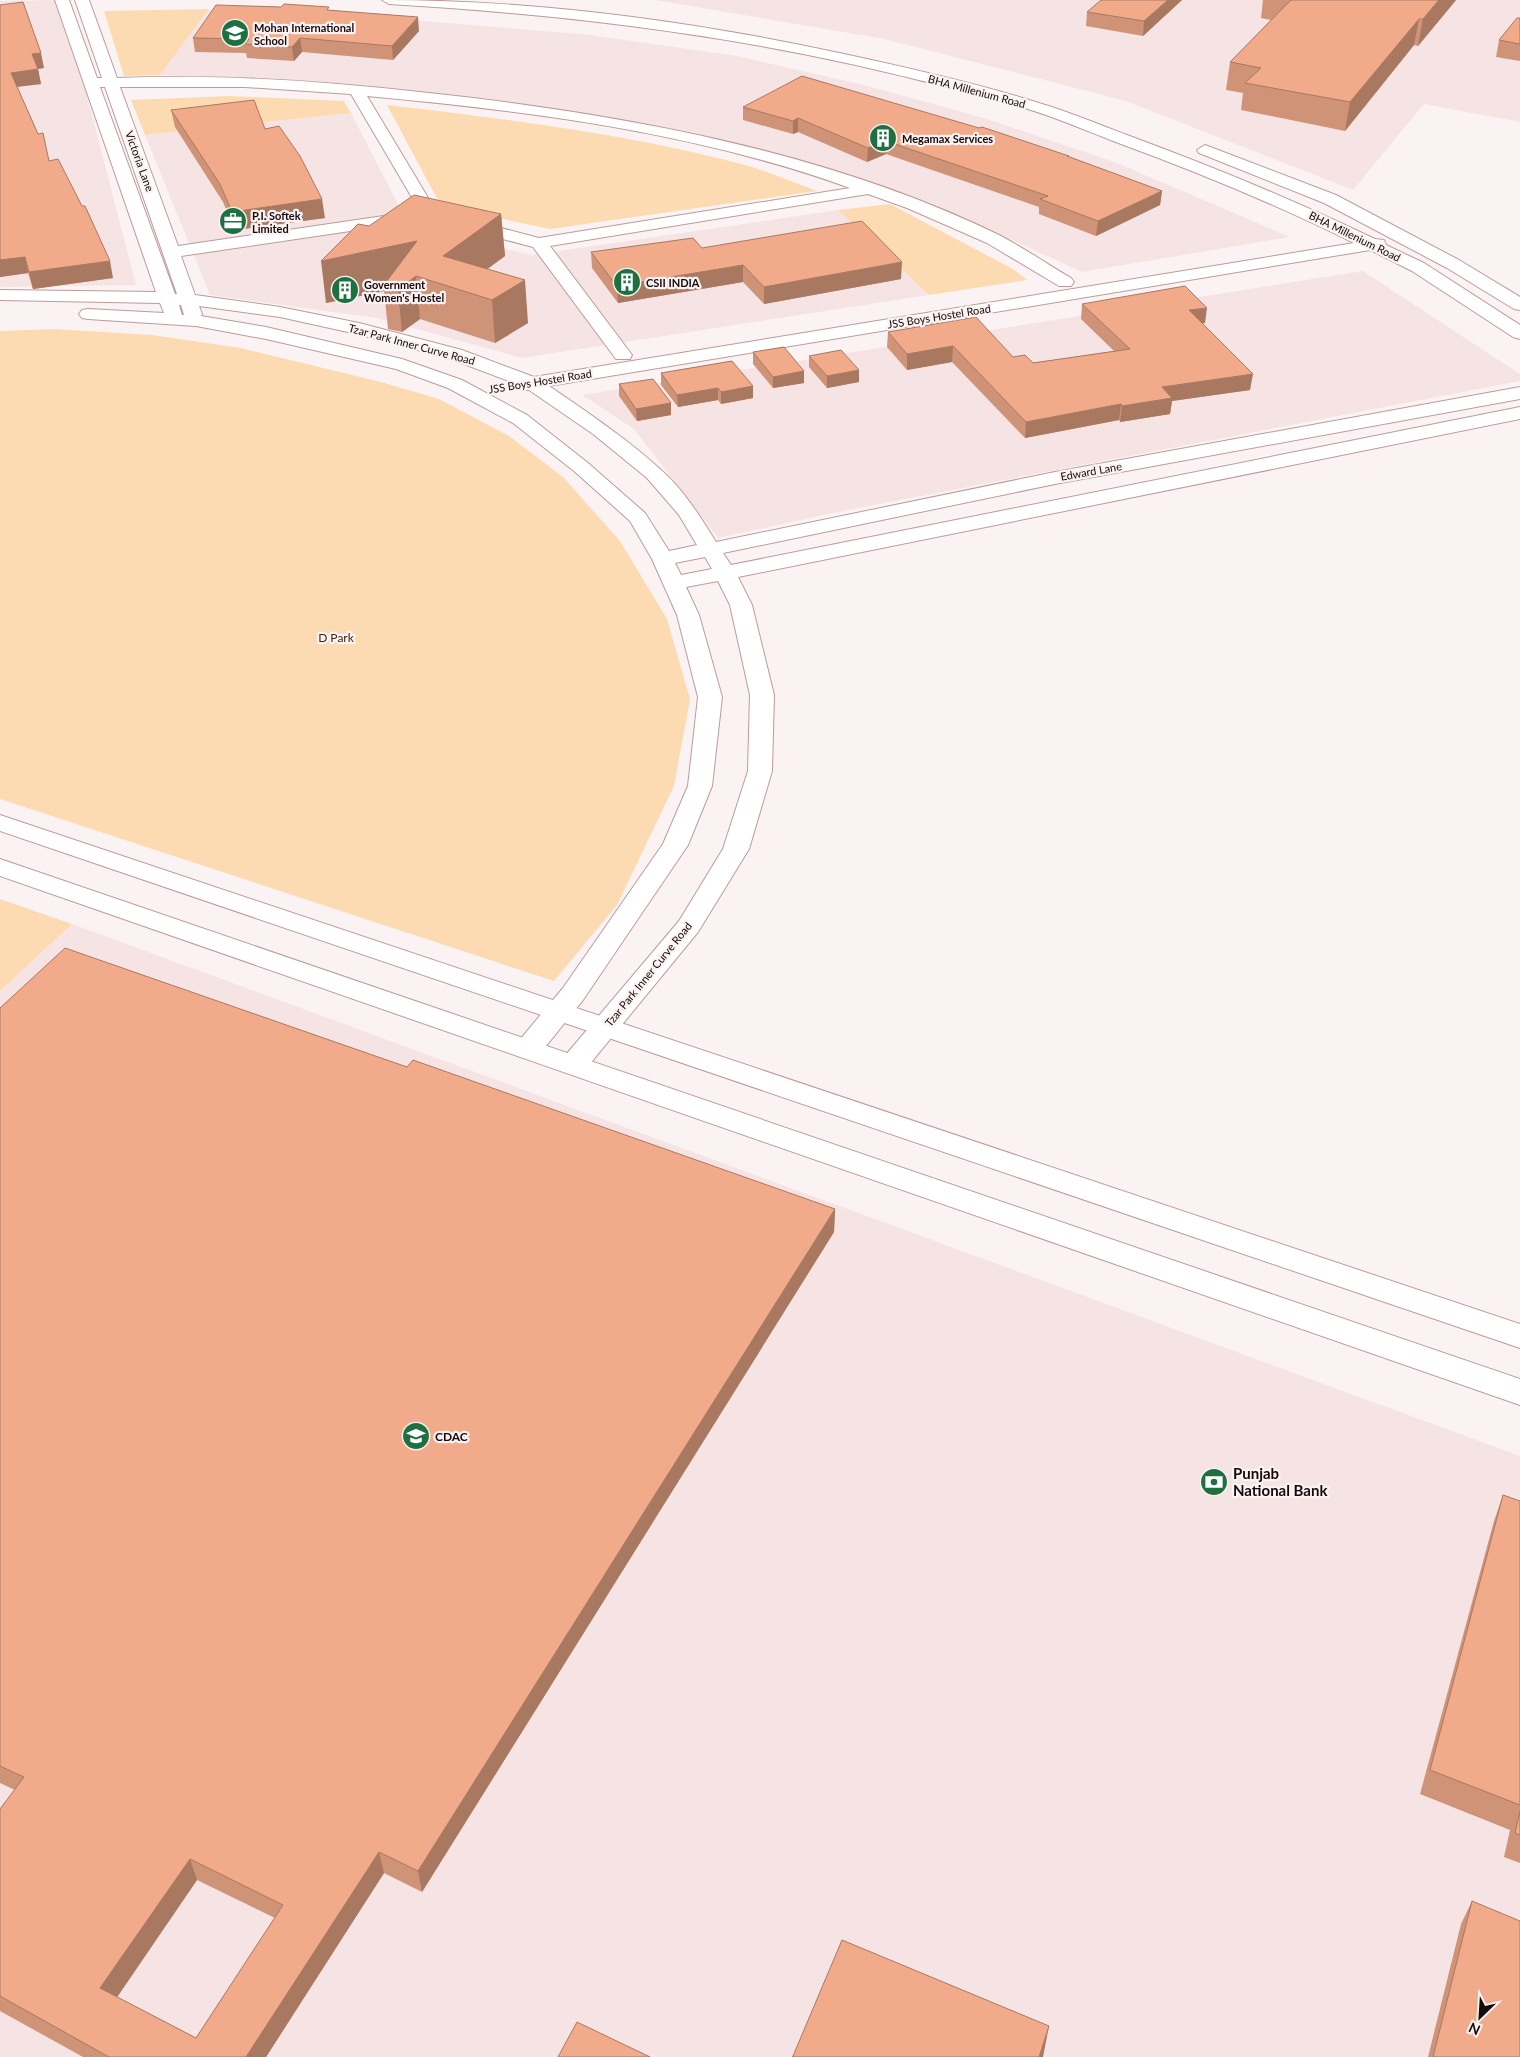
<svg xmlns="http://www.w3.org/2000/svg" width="1520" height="2057" font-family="Lato,sans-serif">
<rect width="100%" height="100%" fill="#fbf3f3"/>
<g fill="#f6e4e4">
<path d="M56,0L63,3L136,285L0,287V1Z"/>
<path d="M655,0H1520V122L1424,104L1353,190L1126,101L884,39Z"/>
<path d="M209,9L389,18L591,35L737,56L868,86L984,118L1117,163L1290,237L1082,272L931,203L822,167L638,123L494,100L365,86L160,75Z"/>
<path d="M351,113L410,227L532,255L838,210L929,295L522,358L377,318L210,295L145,135Z"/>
<path d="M1363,271L1520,374V381L838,512L718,538L634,429L582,395Z"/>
<path d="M72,924L1520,1456V2057H0V991Z"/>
</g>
<g fill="#fddbb2">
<path d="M209,9L160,75L124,76L104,11Z"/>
<path d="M230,96L344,101L351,113L145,135L131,100Z"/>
<path d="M387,105C507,119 629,134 745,165C770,172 793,182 817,191L550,229L441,206Z"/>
<path d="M890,204L1013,269L1027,280L929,295L838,210Z"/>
<path d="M54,329L152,335L241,348L381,382L439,399L509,436L563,477L620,541L667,619L690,699L674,786L617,905L554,981L0,799V331Z"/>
<path d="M0,899L72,924L0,991Z"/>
</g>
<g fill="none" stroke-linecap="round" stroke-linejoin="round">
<g stroke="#bc9b9a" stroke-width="2">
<g id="minor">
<path d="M55,0H69L97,78H102L75,0H89L117,78C221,74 325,81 429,93C617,113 828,151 999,235C1024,248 1047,264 1071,278L1074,282L1071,286H1059L987,243L907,208L868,194L550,246L632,355L630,359H616L533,247L424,218L351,94L245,87H120L178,246L411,212L417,213L419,217L417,221L411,222L181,256L195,295L280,307L359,323L462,350L534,377L1354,243C1276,204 1195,171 1113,141C1085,130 1057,118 1028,109C1001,101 973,94 946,87C763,38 577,15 389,4L382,0C537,0 692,21 844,54C909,68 976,83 1039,103C1069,112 1098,124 1127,135C1211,166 1294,200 1375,239L1384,240L1386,245L1424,263L1520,325V339L1513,337L1412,271L1370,250L549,386C587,412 626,438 660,469C683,489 700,516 716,542L1055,472L1520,387V399L1055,484L723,553L731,565L1520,407V419L738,577L752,605L774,695L772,771L749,849L698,932L584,1071L574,1074L564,1071L560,1064L564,1057L679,921L723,849L748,771L750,695L730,605L718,581L686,587L699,615L722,697L712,786L688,845L583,1000L538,1056L528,1059L518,1056L514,1049L518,1042L563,988L663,844L688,786L698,697L677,615L652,559L630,521L574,471L513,423L448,388L396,369L266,339L196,326L88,319L82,318L79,314L82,310L88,309L164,313L160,303L0,300V290L156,292ZM100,87H105L177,294H175ZM367,96C529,111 695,132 850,188L539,238L436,211ZM179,305H181L184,315H182ZM199,306L280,317L357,334L448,358L514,383L512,385L515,389L529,390L593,434L647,478L679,515L697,545L669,551L645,513L588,463L527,415L462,380L402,359L266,327L201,316L202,314ZM705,557L712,569L681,575L675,563Z"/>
<path d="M1205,145L1336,195L1459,260L1520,297V310L1514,309L1447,268L1324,203L1199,153L1197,150Z"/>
</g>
</g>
<g stroke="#bc9b9a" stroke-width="2">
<g id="tertiary">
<path d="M0,815L1520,1324V1348L0,831Z"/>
<path d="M0,859L1520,1379V1405L0,876Z"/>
</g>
</g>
<use href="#minor" fill="#fff" fill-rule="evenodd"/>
<use href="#tertiary" fill="#fff" fill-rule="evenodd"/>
</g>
<g fill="#cf9378" fill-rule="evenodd">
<path d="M1182,0L1143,36L1086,26L1087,12Z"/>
<path d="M1263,0H1456L1418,46L1414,45L1345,131L1241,110L1243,93L1226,90L1230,62L1271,20L1261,18Z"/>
<path d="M0,5L44,68L38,69L41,84L17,87L49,161L113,278L33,289L28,273L0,277Z"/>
<path d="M330,10L419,31L393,60L302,52L294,61L247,58L246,53L195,52L193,38Z"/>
<path d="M1520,18V61L1496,57L1499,40Z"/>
<path d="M743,107L1069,157L1162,191L1160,205L1096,236L1039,214V207L886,154L867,162L798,132L793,134L743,120Z"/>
<path d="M171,110L265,129L325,218L235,230L223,202L175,127Z"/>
<path d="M501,214L505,256L487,269L528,323L495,343L420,319L402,332L388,329L384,291L326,303L369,226Z"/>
<path d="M702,248L901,279L764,304L743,282L618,303L592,268L591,252Z"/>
<path d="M1082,304L1205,323H1202L1250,390L1172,401L1170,414L1120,422L1119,420L1025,438L952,362L907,370L887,347L888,332L1013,357L1033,363L1114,351L1081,319Z"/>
<path d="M753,352L804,371V383L773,388L753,364Z"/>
<path d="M809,356L859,382L827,388L809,367Z"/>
<path d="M732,361L753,398L721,404L718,400L678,407L661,385V373Z"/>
<path d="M619,384L671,403V415L637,421L619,396Z"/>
<path d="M0,1008L407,1067L835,1209L834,1232L422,1892L384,1873L266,2057H83L0,2011V1809L15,1790L0,1783ZM197,1880L275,1918L196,2038L117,1997Z"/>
<path d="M1503,1495L1520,1501V1863L1504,1857L1510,1830L1420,1794L1494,1521Z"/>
<path d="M1472,1901L1520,2057H1428L1461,1924Z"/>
</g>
<g fill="#a97861">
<path d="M1168,0H1182L1143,36L1144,21Z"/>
<path d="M1439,0H1456L1418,46L1423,19Z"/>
<path d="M418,17L419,31L393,60L392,46Z"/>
<path d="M1419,19L1414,45L1345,131L1350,102Z"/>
<path d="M300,38L302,52L294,61L292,47Z"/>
<path d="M41,53L44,68L35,69L32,54Z"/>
<path d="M38,69L41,84L14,87L11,73Z"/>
<path d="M798,118V132L793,134V121Z"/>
<path d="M886,141V154L867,162L868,148Z"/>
<path d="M1162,191L1160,205L1096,236L1098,221Z"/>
<path d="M322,199L325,218L235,230L232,212Z"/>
<path d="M501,214L505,256L459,290L443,256Z"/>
<path d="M417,241L416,276L420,319L402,332L398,290L383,286L384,291L326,303L321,261Z"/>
<path d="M25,257L28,273L0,277V260Z"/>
<path d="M110,261L113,278L33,289L29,272Z"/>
<path d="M902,262L901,279L764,304V287Z"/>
<path d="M743,265V282L618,303L617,286Z"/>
<path d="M525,280L528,323L495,343L492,300Z"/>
<path d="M1207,308L1205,323L1187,326L1189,310Z"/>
<path d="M953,346L952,362L907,370V354Z"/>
<path d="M859,370V382L827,388V376Z"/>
<path d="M804,371V383L773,388V377Z"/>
<path d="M1253,374L1250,390L1172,401L1170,414L1120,422L1122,406L1162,387Z"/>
<path d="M753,386V398L721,404V392Z"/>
<path d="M718,388V400L678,407L677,395Z"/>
<path d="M671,403V415L637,421L636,409Z"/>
<path d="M1121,404L1119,420L1025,438L1026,422Z"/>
<path d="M835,1209L834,1232L422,1892L418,1871Z"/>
<path d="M379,1852L384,1873L266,2057H246Z"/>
<path d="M190,1859L197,1880L109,2009L100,1988Z"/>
<path d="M1049,2026L1043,2057H1039Z"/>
</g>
<g fill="#f1ab8b" stroke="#a97861" fill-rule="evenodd">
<path d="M1101,0H1168L1144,21L1087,12Z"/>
<path d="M1291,0H1439L1423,19H1419L1350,102L1245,83L1261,68L1230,62Z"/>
<path d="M23,2L41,53L32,54L38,69L11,73L38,134L43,133L49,161L58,159L82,206H85L110,261L29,272L25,257L0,260V5Z"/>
<path d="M284,4L329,7L327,10L418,17L392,46L300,38L292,47L245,44L249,39L193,38L216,5L281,7Z"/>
<path d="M1517,18H1520V44L1499,40Z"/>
<path d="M802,76L979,128L982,127L1069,156H1067L1162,191L1098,221L1040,199L1048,196L886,141L868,148L798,118L793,121L743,107Z"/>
<path d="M254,100L265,129L279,126L300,156L322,199L232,212L220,184L171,110Z"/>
<path d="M414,195L501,214L443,256L525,280L492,300L416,276L398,290L383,286L417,241L321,261L358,224L369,226Z"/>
<path d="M862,221L902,262L764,287L743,265L617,286L591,252L693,238L702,248Z"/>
<path d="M1185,286L1207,308L1189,310L1253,374L1162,387L1172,398L1122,406L1121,404L1026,422L953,346L907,354L888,332L976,317L1013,357L1025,355L1033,363L1130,349L1082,304Z"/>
<path d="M784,347L804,371L773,377L753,352Z"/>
<path d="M841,350L859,370L827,376L809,356Z"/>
<path d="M732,361L753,386L721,392L718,388L677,395L661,373Z"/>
<path d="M653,379L671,403L636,409L619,384Z"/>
<path d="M65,948L407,1067L413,1060L835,1209L418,1871L379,1852L246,2057H109L0,1996V1809L24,1777L0,1766V1008ZM190,1859L283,1905L196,2038L100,1988Z"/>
<path d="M1503,1495L1520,1501V1805L1430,1770Z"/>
<path d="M1520,1811V1835L1515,1833Z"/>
<path d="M1472,1901L1520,1921V2057H1433Z"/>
<path d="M842,1940L1049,2026L1039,2057H792L793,2056Z"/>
<path d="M577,2022L650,2057H558Z"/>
</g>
<defs>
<g id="school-disc" transform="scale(1.4375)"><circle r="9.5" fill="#1f7041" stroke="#fbf3f3"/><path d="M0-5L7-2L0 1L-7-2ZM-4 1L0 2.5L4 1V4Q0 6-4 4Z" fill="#fff"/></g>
<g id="building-disc" transform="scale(1.4375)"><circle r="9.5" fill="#1f7041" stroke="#fbf3f3"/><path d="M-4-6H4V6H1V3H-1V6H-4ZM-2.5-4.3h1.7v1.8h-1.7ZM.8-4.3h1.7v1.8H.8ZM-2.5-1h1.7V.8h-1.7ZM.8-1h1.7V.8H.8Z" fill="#fff"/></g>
<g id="office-disc" transform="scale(1.4375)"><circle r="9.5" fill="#1f7041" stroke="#fbf3f3"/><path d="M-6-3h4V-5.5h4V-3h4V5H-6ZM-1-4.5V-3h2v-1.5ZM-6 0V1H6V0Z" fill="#fff"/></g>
<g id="university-disc" transform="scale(1.4375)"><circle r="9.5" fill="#1f7041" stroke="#fbf3f3"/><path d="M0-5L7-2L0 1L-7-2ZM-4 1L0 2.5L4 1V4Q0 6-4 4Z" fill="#fff"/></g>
<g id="bank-disc" transform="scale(1.4375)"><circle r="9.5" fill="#1f7041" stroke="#fbf3f3"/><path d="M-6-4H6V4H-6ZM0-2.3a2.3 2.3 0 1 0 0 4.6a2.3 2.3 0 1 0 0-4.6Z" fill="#fff"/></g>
</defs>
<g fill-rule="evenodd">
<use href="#school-disc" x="235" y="33"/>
<use href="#building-disc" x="883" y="138"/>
<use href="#office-disc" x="233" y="221"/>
<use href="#building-disc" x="627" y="282"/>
<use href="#building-disc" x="345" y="290"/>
<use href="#university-disc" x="416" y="1436"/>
<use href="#bank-disc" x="1214" y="1482"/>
</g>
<g text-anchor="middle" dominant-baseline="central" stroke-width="4.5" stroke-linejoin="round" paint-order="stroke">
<g font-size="11" font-weight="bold" fill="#15090a" stroke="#fbf3f3" text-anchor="start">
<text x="254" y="27">Mohan International<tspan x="254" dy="13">School</tspan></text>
<text x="902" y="138">Megamax Services</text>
<text x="252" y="215">P.I. Softek<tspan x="252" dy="13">Limited</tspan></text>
<text x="646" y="282">CSII INDIA</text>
<text x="364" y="284">Government<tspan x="364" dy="13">Women's Hostel</tspan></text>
</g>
<g font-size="11" fill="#15090a" stroke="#fbf3f3">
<text transform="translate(977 91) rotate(15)">BHA Millenium Road</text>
<text transform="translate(140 161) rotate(70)">Victoria Lane</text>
<text transform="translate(1355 236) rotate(26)">BHA Millenium Road</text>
<text transform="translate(939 316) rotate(-9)">JSS Boys Hostel Road</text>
<text transform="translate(412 344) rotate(15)">Tzar Park Inner Curve Road</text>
<text transform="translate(540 381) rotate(-9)">JSS Boys Hostel Road</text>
<text transform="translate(1091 471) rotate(-10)">Edward Lane</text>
<text transform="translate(648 974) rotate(-51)">Tzar Park Inner Curve Road</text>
</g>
<g font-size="12" fill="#3c280d" stroke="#fbf3f3">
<text x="336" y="637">D Park</text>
</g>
<g font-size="12" font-weight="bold" fill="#15090a" stroke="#fbf3f3" text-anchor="start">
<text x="435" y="1436">CDAC</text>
</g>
<g font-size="15" font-weight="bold" fill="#15090a" stroke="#fbf3f3" text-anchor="start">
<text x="1233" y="1473">Punjab<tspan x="1233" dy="17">National Bank</tspan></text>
</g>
</g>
<g transform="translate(1480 2017) rotate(205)" stroke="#fbf3f3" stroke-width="4" paint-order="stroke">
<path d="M0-4L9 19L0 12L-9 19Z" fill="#15090a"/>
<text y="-8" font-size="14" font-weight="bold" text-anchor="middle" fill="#15090a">N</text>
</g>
</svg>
